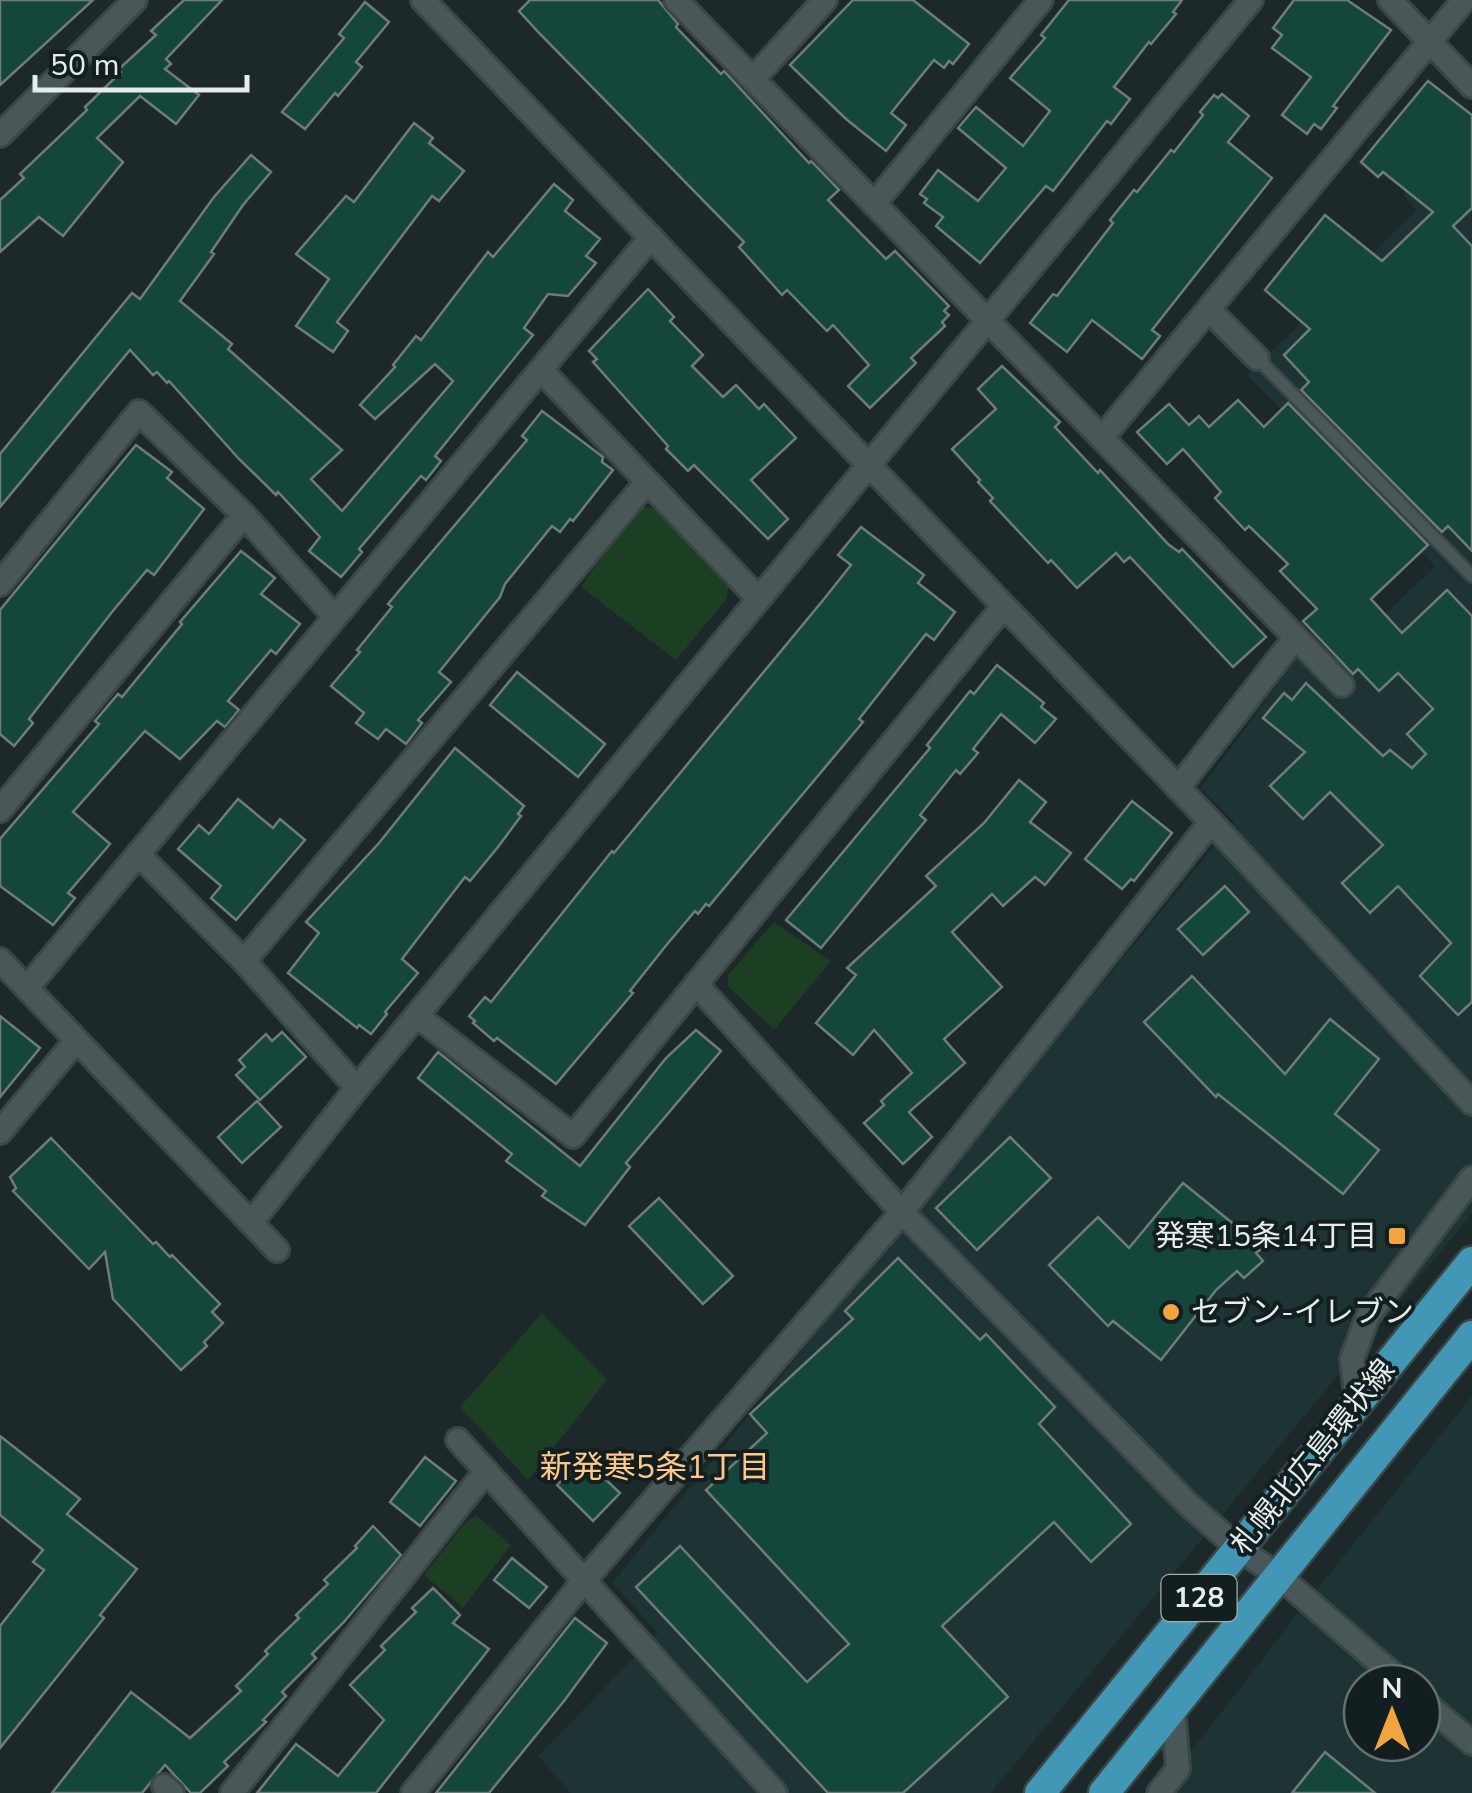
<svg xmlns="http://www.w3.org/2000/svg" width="1472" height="1793" font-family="'Nunito Sans','Noto Sans JP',sans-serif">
<rect width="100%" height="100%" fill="#1c2829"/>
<g fill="#1e3334" fill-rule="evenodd">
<path d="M1472,113V1214L991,1793H571L538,1756L658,1633L612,1583L1234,822L1201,788L1312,638L1339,660L1435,566L1247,375L1416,211L1403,194L1416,172Z"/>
<path d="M1472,1396V1793H1159L1291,1622ZM1362,1683H1422V1743H1362Z"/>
</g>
<g fill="#1c3f23">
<path d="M638,506L653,508L729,584L726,600L676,660L581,587Z"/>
<path d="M774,922L831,961L774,1030L728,986V975Z"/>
<path d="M542,1313L607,1380L528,1480L460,1407Z"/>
<path d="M476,1515L511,1545L463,1608L424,1575L463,1525Z"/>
</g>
<g fill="#15463b" stroke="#6f7c79" stroke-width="2.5">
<path d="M0,0H93L0,85Z"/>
<path d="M184,0H222L166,59L171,64L165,69L199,95L176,124L140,96L97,138L123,162L63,236L39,217L0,252V200L24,178L20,174L87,110L85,107L121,72L119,69L156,35L151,31Z"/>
<path d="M530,0H658L678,24L676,27L721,74L724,71L809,163L811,161L839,190L828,200L886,259L895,251L949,306L944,311L949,315L942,322L945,326L911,358L916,363L870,408L848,386L869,365L833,325L827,331L787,290L782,295L739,247L744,242L540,34L519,11Z"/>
<path d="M853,0H913L969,44L953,64L949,61L944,68L934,60L891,113L906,125L886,151L846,119L790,65Z"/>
<path d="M1069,0H1182L1173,12L1176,14L1151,44L1149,42L1114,87L1130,99L1111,124L1107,121L1053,191L1046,186L980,263L936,226L943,217L924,203L927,199L920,194L938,170L978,201L1006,168L958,128L976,107L1023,146L1050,111L1010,78L1045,38L1041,35Z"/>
<path d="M1294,0H1347L1391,30L1333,106L1337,108L1321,129L1314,124L1307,134L1282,115L1311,77L1272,48L1282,35L1273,28Z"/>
<path d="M365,2L389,22L356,62L362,67L338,96L335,93L305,129L282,112L344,38L339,34Z"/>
<path d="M1428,81L1472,115V208L1453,226L1472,246V551L1448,526L1442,532L1301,390L1309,382L1284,355L1310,329L1265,290L1325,215L1382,261L1433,212L1383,172L1378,177L1361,162Z"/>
<path d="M1222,94L1249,116L1228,142L1272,178L1152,330L1160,336L1142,359L1092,320L1067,352L1030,323L1053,294L1057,296L1113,223L1110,220L1134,190L1137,192L1171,150L1174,152L1203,115L1200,112L1214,95L1218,98Z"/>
<path d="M414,123L433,138L429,143L464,171L439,201L432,196L337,322L348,331L333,352L296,326L329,279L296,254L346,196L354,202Z"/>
<path d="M251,155L271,172L243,205L211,252L214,254L180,301L232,344L228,349L342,450L311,479L342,511L453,381L435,364L375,419L360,405L395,367L393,365L416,336L421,340L488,252L493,257L554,184L573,200L565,211L600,239L586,256L596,263L568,296L548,294L524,328L533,335L435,456L441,461L426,480L421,476L359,549L362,552L341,577L309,551L320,537L278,492L276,495L239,459L169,381L167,383L157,372L153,375L130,350L0,507V454L132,293L140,299L214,197Z"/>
<path d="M648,289L674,317L670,321L703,355L692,366L723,397L736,385L759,409L764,404L796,438L751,480L788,519L768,539L694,465L688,471L666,449L668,446L593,362L597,359L589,351Z"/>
<path d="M1002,366L1060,422L1055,427L1098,473L1100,470L1168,544L1179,552L1182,549L1266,637L1233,667L1130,557L1124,562L1116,553L1077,588L1051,560L1048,563L990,501L993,498L978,482L980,480L952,449L996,409L978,389Z"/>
<path d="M1238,400L1264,427L1288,403L1428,545L1371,599L1402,633L1447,590L1472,616V1002L1458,1015L1420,976L1451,943L1398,886L1370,913L1342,883L1383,845L1330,792L1303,819L1270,786L1305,752L1263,718L1284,693L1292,700L1306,683L1383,756L1390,750L1412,768L1426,754L1407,734L1433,709L1398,673L1379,691L1358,669L1353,674L1303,621L1317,609L1280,571L1288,564L1249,526L1245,530L1215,498L1221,492L1183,449L1167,464L1137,432L1169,404L1189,425L1199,416L1209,427Z"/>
<path d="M542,411L603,457L602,462L613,470L573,521L570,519L560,532L552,526L505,584L500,597L439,672L451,682L418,720L422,723L406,744L386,729L378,739L356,723L364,713L331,686L360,652L357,650L392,607L388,604L398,592L527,440L522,436Z"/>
<path d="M136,445L172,472L167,478L204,509L154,575L147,570L112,612L29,719L33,723L14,746L0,734V610Z"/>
<path d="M861,527L924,575L918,583L955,612L934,640L926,634L859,719L863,722L709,906L706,904L698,914L695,911L664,948L630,991L633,993L556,1084L497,1038L494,1041L473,1023L475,1021L469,1016L485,997L491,1002L612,851L614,853L824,599L851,565L838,555Z"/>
<path d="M241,551L275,578L261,594L300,624L276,654L271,650L228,701L239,710L225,727L217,721L180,759L145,731L73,812L110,844L68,893L75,898L53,925L0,886V839L99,724L95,721L118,694L122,697L182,624L180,622Z"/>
<path d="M997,665L1044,703L1041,707L1056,719L1035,743L1001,714L973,749L978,753L960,774L956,770L920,815L926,820L821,948L786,920L930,748L927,745L970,691L974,694Z"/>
<path d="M517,672L605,744L578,777L490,705Z"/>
<path d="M455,748L524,806L518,814L521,816L498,847L470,881L465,877L402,959L418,973L385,1012L387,1014L371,1034L359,1025L357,1028L288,973L319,933L306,922L379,843Z"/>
<path d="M1019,780L1046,802L1030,822L1071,853L1045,885L1035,877L1003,906L992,894L952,932L1002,987L944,1039L965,1063L909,1112L932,1137L903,1164L864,1123L884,1105L881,1101L912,1073L874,1030L853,1055L816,1023L856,975L847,968L936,886L926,876L984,823Z"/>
<path d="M238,799L273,828L280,819L305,840L236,920L211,898L221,886L178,849L199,825L209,834Z"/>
<path d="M1132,801L1172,833L1134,881L1131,879L1122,889L1085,859Z"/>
<path d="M1225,886L1249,912L1203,955L1178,929Z"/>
<path d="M1192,976L1285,1074L1330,1019L1379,1059L1335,1114L1379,1150L1343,1194L1218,1094L1216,1097L1144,1022Z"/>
<path d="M0,1016L40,1048L0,1097Z"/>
<path d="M696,1030L721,1051L626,1163L630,1167L585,1225L542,1196L546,1191L506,1161L512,1154L418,1078L438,1052L580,1166L666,1058Z"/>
<path d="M282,1032L306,1057L260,1100L236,1075L245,1067L239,1060L266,1034L272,1041Z"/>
<path d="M257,1101L281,1127L242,1163L218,1137Z"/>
<path d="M1010,1137L1051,1178L977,1250L936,1208Z"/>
<path d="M51,1138L153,1244L156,1242L170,1257L172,1255L220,1304L212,1312L223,1323L204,1342L207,1346L181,1370L113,1299L105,1252L89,1269L13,1191L16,1188L10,1177Z"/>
<path d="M1183,1183L1241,1230L1247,1224L1266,1245L1256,1253L1263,1261L1244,1278L1237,1271L1216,1290L1161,1360L1113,1321L1108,1326L1049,1265L1098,1217L1129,1248Z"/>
<path d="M659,1198L733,1276L703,1304L629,1226Z"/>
<path d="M898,1258L980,1340L986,1334L1055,1407L1039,1424L1131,1524L1091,1562L1054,1522L942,1626L1008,1697L903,1793H828L636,1587L680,1546L807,1682L849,1644L706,1490L767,1433L750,1414L853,1319L845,1311Z"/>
<path d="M0,1436L80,1499L67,1514L137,1569L100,1615L104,1618L0,1748V1626L44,1570L33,1562L43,1550L0,1515Z"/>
<path d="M425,1457L456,1481L420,1526L390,1502Z"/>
<path d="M583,1458L620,1493L593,1521L557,1485Z"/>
<path d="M373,1526L401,1555L343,1623L312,1654L316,1658L282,1692L286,1696L263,1720L266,1722L224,1762L228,1766L200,1793H191L165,1765L142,1793H52L131,1692L190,1738L241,1691L236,1686L268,1654L265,1651L299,1618L296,1615L328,1584L324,1580L357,1548L355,1546Z"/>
<path d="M512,1558L547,1587L529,1608L494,1580Z"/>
<path d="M433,1588L460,1615L453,1623L489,1649L376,1793H257L296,1744L338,1776L384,1720L350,1685L385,1650L381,1646L416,1612L412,1608Z"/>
<path d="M575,1618L607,1643L564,1701L489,1793H436Z"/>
<path d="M1325,1752L1375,1793H1292Z"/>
</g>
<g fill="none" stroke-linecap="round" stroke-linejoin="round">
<g stroke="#3b4646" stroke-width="16">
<path id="lane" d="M1257,358L1472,576"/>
</g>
<g stroke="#3b4646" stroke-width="28">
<g id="street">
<path d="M423,0L1211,822L1472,1103"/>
<path d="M676,0L1342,685"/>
<path d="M1390,0L1472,86"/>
<path d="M753,79L825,0"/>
<path d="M0,135L135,0"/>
<path d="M874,204L1041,0"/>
<path d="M1209,310L1257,358"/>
<path d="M541,370L758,598"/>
<path d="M1102,438L1464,0"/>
<path d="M0,584L139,412L244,515L334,616"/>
<path d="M1178,788L1295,638"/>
<path d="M0,810L244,515"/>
<path d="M138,854L244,961L357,1088"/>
<path d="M0,960L277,1250"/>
<path d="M244,961L647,482"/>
<path d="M696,984L902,1212L1188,1504L1239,1549L1279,1576L1403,1683"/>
<path d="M27,988L651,237"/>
<path d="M417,1016L573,1136L1003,607"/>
<path d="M0,1132L75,1042"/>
<path d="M251,1223L357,1088L1251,0"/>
<path d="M1357,1403L1352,1359L1368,1316L1472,1178"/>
<path d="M458,1440L775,1793"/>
<path d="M1422,1700L1472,1743"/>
<path d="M164,1786L172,1793"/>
<path d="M232,1793L486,1471"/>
<path d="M413,1793L583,1582L902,1212L1211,822"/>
<path d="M1159,1793L1178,1769L1173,1708"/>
</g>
</g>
<g stroke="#3b4646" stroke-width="35">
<g id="primary">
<path d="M1040,1793L1472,1262"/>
<path d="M1104,1793L1472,1336"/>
</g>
</g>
<use href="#lane" stroke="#4a5758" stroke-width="11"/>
<use href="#street" stroke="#4a5758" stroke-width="22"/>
<use href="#primary" stroke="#4297b6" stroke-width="30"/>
</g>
<g fill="#f1a540" stroke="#121e1f" stroke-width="4">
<rect x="1387" y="1226" width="20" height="20" rx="5"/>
<circle cx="1171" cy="1312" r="10"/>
</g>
<g text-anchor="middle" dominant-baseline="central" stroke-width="8" stroke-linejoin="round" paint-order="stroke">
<rect fill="#121e1f" stroke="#a5aeaf" stroke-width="2.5" x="1161.5" y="1575" width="75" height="46" rx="8"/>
<g font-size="28" font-weight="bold" fill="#e4eced">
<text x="1199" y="1598">128</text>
</g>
<g font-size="30" fill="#e4eced" stroke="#121e1f" text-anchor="end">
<text x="1377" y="1236">発寒15条14丁目</text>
<text x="1191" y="1312" text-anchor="start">セブン-イレブン</text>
</g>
<g font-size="30" fill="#e4eced" stroke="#121e1f">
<text transform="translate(1313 1457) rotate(-51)">札幌北広島環状線</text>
</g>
<g font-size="32" fill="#fdc889" stroke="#121e1f">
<text x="655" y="1467">新発寒5条1丁目</text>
</g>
</g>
<g transform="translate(1392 1713)"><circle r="48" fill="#121e1f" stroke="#667071" stroke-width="2.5"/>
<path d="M0-8L18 38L0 25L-18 38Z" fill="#f1a540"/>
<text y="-15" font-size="28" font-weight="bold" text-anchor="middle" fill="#e4eced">N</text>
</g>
<path d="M35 75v15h212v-15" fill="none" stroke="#e4eced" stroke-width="5"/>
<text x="50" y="75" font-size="30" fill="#e4eced" stroke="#121e1f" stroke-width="8" paint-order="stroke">50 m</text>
</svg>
